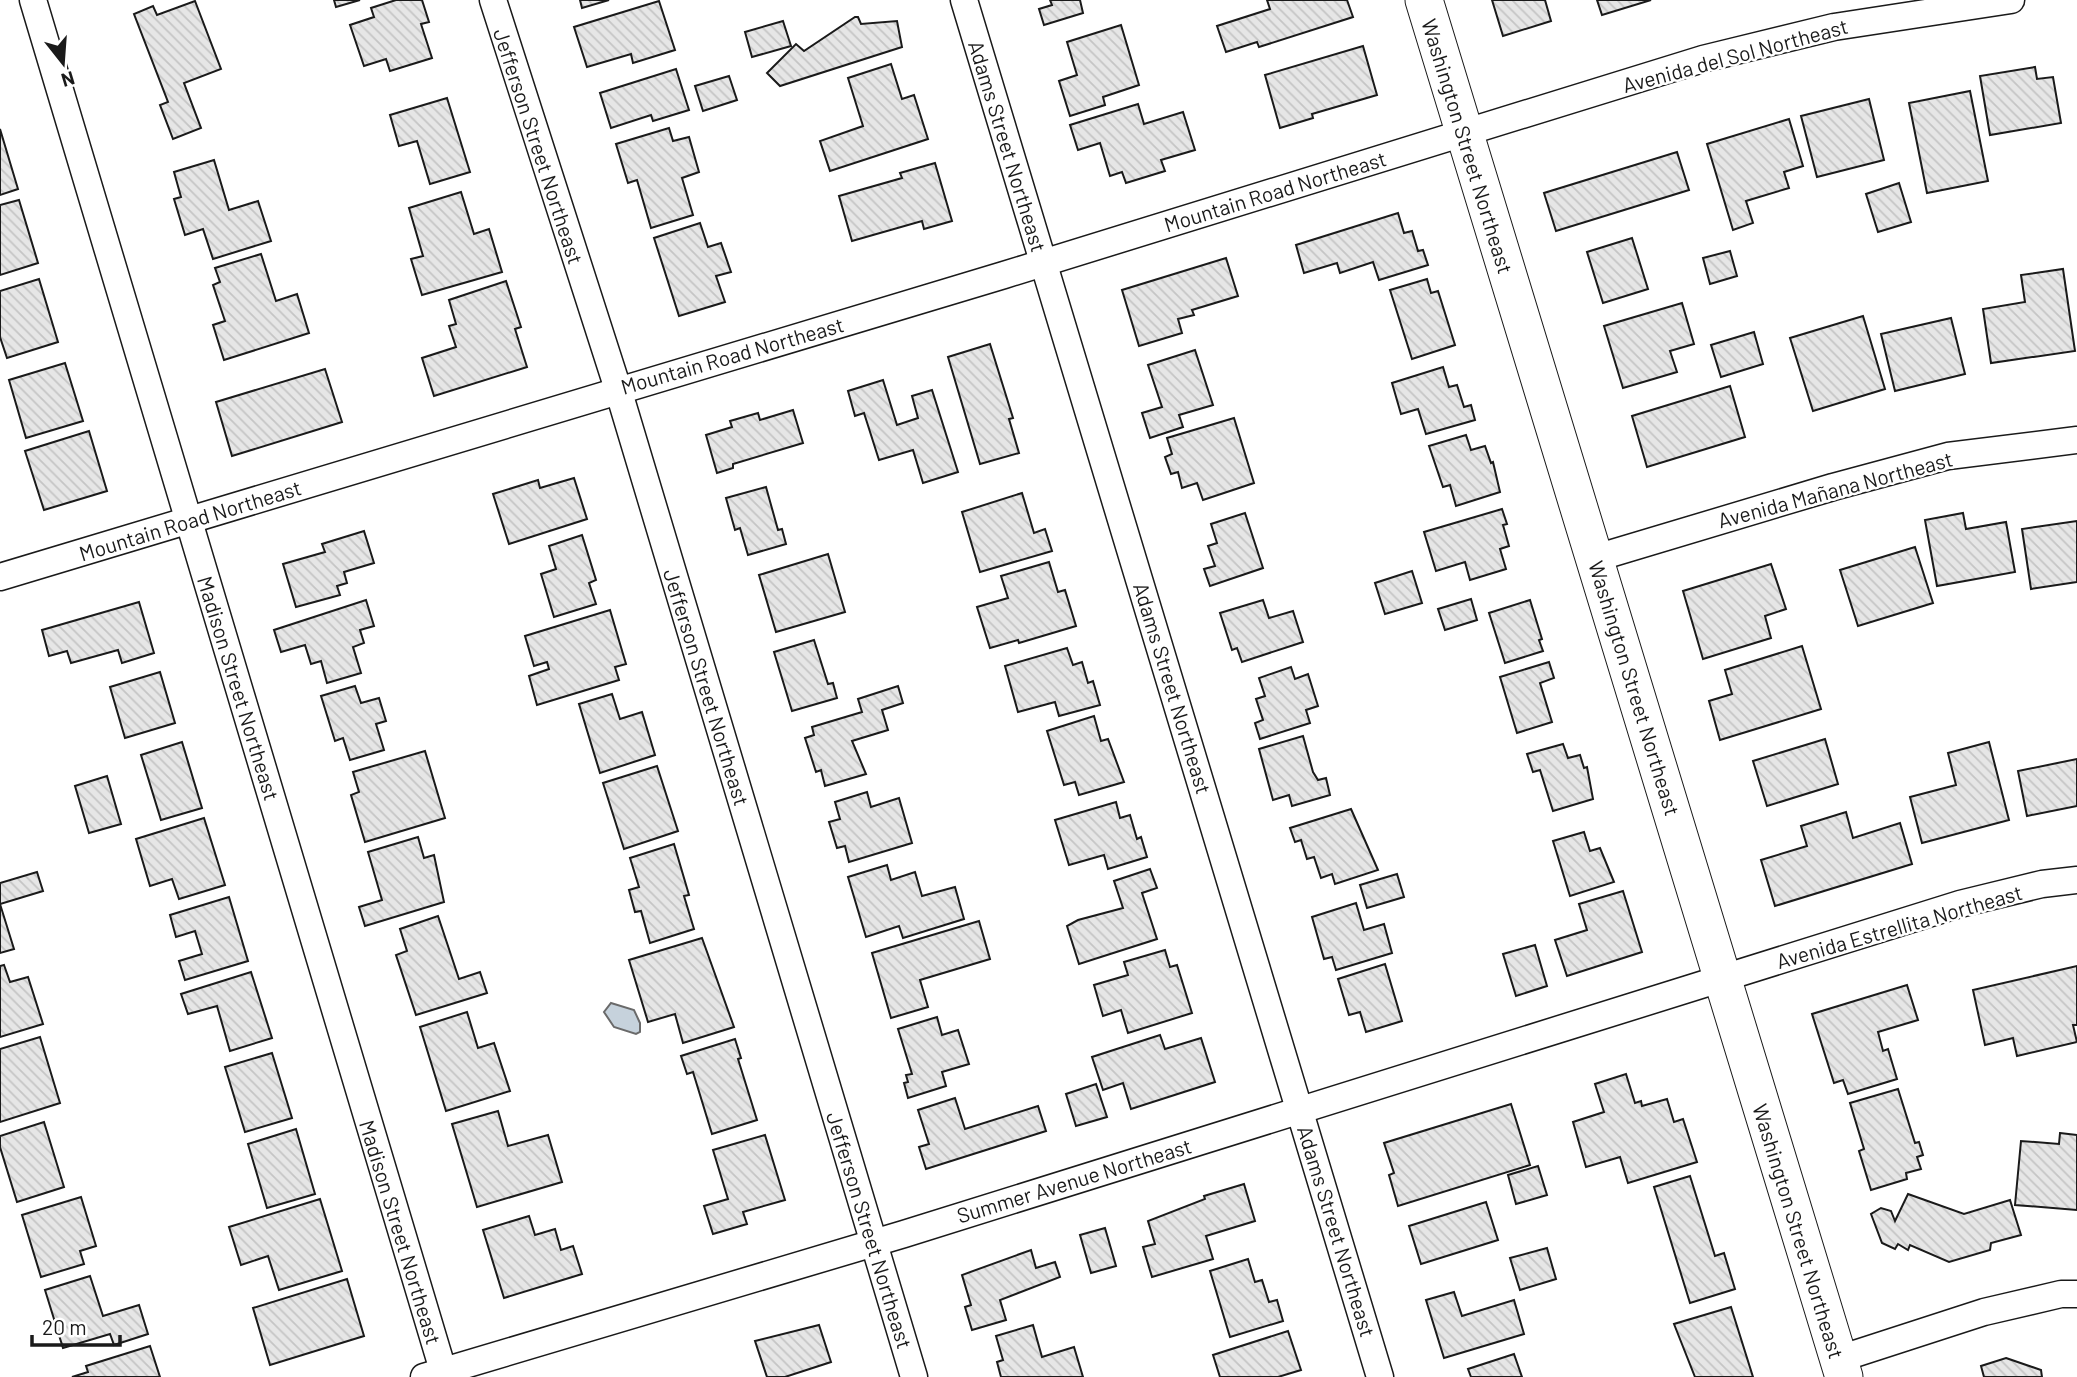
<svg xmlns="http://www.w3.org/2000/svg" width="2077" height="1377" font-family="Barlow,sans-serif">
<defs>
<pattern id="building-back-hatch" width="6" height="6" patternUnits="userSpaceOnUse" patternTransform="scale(1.75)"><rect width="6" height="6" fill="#e6e6e6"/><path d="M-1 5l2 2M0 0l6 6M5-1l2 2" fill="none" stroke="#c5c5c5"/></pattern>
</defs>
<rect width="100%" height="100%" fill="#fff"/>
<path fill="#c6d2dc" stroke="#6a6a6a" stroke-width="2" d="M611,1003L634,1010L640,1023V1032L636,1034L614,1027L604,1012Z"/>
<g fill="url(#building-back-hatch)" stroke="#1a1a1a" stroke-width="2">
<path d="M334,0H360L336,7Z"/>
<path d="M396,0H422L429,22L421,24L432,58L390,71L386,59L364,66L350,25L374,17L371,8Z"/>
<path d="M580,0H609L582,8Z"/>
<path d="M1050,0H1080L1083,13L1044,25L1039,9L1052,5Z"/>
<path d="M1267,0H1347L1353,17L1259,47L1257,42L1226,52L1217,26L1270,9Z"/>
<path d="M1492,0H1545L1551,21L1503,36Z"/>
<path d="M1597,0H1651L1602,15Z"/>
<path d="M195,1L221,69L184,83L201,128L173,139L160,105L168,102L134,14L153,6L157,15Z"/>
<path d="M659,1L675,50L633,63L631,54L587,67L574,27Z"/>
<path d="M855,17H858L861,24L897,21L902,47L780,86L767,73L796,44L804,51Z"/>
<path d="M783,21L791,46L752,57L745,32Z"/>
<path d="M1121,25L1139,85L1103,97L1105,105L1070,116L1059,81L1077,75L1067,42Z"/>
<path d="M1363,46L1377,95L1312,114L1313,118L1280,128L1265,75Z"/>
<path d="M891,64L902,99L914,95L928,139L830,171L820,141L863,126L848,78Z"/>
<path d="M2035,67L2037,79L2053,77L2061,123L1990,135L1980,76Z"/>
<path d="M676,69L689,110L653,121L651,115L611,128L600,93Z"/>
<path d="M729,76L737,100L703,111L695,86Z"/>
<path d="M1970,91L1988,181L1927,193L1909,103Z"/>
<path d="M447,98L470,172L430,184L417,141L399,146L390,115Z"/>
<path d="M1869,99L1884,160L1817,177L1801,116Z"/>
<path d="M1138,104L1144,124L1183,112L1195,150L1161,160L1165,171L1126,183L1122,172L1110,176L1100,143L1078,150L1070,125Z"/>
<path d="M1789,119L1803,166L1784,172L1789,188L1746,201L1753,223L1733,230L1707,144Z"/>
<path d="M669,128L673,141L689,137L699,172L682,178L693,215L651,228L637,180L628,183L616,144Z"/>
<path d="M0,129L18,189L0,195Z"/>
<path d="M1677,152L1689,190L1556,231L1544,193Z"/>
<path d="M214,160L229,210L258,201L271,241L213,259L203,229L185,235L174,199L181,197L174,172Z"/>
<path d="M935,163L952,221L924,229L922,221L852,241L839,196L902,178L900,173Z"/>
<path d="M1899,183L1911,222L1878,232L1866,194Z"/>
<path d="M461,192L474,234L489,229L502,272L422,295L411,259L423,256L409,208Z"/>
<path d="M19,200L38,263L0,275V205Z"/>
<path d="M1398,213L1404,233L1412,231L1418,251L1423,250L1428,265L1379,280L1373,262L1340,273L1337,263L1304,273L1296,245Z"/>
<path d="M700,223L708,247L721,243L731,272L716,276L725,302L679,316L654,238Z"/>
<path d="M1632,238L1648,289L1603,303L1587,252Z"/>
<path d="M1730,251L1737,276L1710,284L1703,258Z"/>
<path d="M261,254L276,301L297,294L309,333L224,360L213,325L225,321L213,285L220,282L215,268Z"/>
<path d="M1226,258L1238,296L1192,310L1194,315L1178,319L1182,333L1139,346L1122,290Z"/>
<path d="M2063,269L2075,351L1991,363L1983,309L2025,302L2021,275Z"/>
<path d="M39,279L58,342L7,358L0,337V291Z"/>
<path d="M1427,279L1431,293L1438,291L1455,345L1412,359L1390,290Z"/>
<path d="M506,281L521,327L515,329L527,367L434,396L422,358L456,347L449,326L456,324L449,300Z"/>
<path d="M1682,303L1694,344L1670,351L1677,372L1623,388L1604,326Z"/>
<path d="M1863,316L1885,389L1813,411L1790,338Z"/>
<path d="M1951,318L1965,374L1895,391L1881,334Z"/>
<path d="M1754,332L1763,364L1721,377L1711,345Z"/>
<path d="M990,344L1013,418L1009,419L1019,453L980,464L948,357Z"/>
<path d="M1195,350L1213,405L1179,415L1183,427L1150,438L1142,413L1162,407L1148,365Z"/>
<path d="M65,363L83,421L26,438L9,380Z"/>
<path d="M1443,367L1449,387L1457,385L1464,407L1471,405L1475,420L1426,434L1418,409L1401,414L1392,383Z"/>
<path d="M325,369L342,422L232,456L216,402Z"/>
<path d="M883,380L897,425L918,418L912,396L932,390L958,472L923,483L913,450L879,460L864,413L855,416L848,391Z"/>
<path d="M1730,386L1745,437L1647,467L1632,416Z"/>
<path d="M793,410L803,443L733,464V468L717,473L706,435L732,427L730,421L758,413L760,420Z"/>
<path d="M1234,418L1254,483L1203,500L1197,483L1182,488L1178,472L1171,474L1165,457L1172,454L1167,438Z"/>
<path d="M89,431L107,491L44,510L25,451Z"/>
<path d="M1466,435L1471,450L1485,446L1491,463L1493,462L1500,492L1456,506L1450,485L1443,487L1429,446Z"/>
<path d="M574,478L587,519L509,544L493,494L538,480L540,488Z"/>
<path d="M766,487L778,530L782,529L786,544L748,555L740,528L735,530L726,498Z"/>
<path d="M1022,493L1034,533L1045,529L1052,551L980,572L962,512Z"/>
<path d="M1502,509L1507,524L1503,525L1509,546L1500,549L1506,569L1470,580L1465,562L1436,571L1424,532Z"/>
<path d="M1245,513L1263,568L1210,586L1204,569L1215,566L1208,546L1217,543L1211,524Z"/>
<path d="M1963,513L1966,529L2006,522L2015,572L1937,586L1925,520Z"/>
<path d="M2077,521V582L2031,589L2022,529Z"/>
<path d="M364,531L374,563L344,572L347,583L337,586L340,595L296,607L283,564L325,552L322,544Z"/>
<path d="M582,535L596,580L589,583L596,604L554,617L541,574L556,569L549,546Z"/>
<path d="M1915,547L1933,603L1858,626L1840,570Z"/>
<path d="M828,554L845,612L776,632L759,575Z"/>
<path d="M1049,562L1058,592L1065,590L1076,626L1019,643L1018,640L990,648L977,607L1008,598L1001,576Z"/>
<path d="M1771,564L1786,609L1765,616L1771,638L1703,659L1683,591Z"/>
<path d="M1412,571L1422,603L1385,614L1375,583Z"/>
<path d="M1471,599L1477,620L1445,630L1438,609Z"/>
<path d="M366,600L374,626L360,630L364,643L353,647L361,673L327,683L321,661L311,664L305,645L281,652L274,630Z"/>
<path d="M1263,600L1269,618L1293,611L1303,642L1242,662L1237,648L1232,650L1220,613Z"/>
<path d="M1530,600L1542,639L1539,640L1543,651L1505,663L1489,613Z"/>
<path d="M139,602L154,653L122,663L118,650L71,663L67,651L49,656L42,630Z"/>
<path d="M610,610L626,664L615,667L619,680L537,705L529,676L549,669L547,662L534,666L525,636Z"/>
<path d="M814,640L828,684L833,683L837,698L792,711L774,652Z"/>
<path d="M1802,646L1821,709L1720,740L1709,701L1732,694L1725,670Z"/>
<path d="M1067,648L1073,665L1082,662L1088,683L1093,681L1100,705L1059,716L1055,702L1018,712L1005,666Z"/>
<path d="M1549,662L1554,678L1540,683L1552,722L1517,733L1500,677Z"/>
<path d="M1291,667L1295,679L1308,674L1318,706L1306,710L1310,723L1260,739L1255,723L1263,720L1256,699L1265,696L1259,678Z"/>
<path d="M160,672L175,723L125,738L110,687Z"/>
<path d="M355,686L361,703L379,698L386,721L376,724L384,750L350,760L343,738L335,741L321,696Z"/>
<path d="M898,686L903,703L882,710L888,730L852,741L866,774L825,786L821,770L816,772L805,738L814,735L812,727L862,712L858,699Z"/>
<path d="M612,694L620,719L642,712L655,755L600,773L579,704Z"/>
<path d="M1094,716L1101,741L1108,739L1124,782L1079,795L1075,782L1064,785L1047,731Z"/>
<path d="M1303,736L1313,772L1318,780L1326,778L1330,795L1292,806L1289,795L1273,800L1259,749Z"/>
<path d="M1825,739L1838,784L1767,806L1753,761Z"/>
<path d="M182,742L202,808L161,820L141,755Z"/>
<path d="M1989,742L2009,820L1922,843L1910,797L1956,785L1948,753Z"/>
<path d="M1563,744L1568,758L1580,755L1584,768L1587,767L1593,799L1553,811L1540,770L1533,772L1527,754Z"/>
<path d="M425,751L445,818L365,842L351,795L359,792L353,772Z"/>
<path d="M2077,759V806L2027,816L2018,771Z"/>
<path d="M657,766L678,831L624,849L603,783Z"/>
<path d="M107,776L121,824L89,833L75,786Z"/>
<path d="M867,792L871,807L899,798L912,843L849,862L845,846L837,848L829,822L840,819L835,802Z"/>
<path d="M1116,802L1120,818L1130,815L1137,839L1141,837L1147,857L1108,869L1104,855L1069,865L1055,820Z"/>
<path d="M1351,809L1378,870L1335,884L1332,874L1321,878L1314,857L1307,859L1301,840L1295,842L1290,828Z"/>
<path d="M1846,812L1853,838L1900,823L1912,864L1775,906L1761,860L1807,846L1801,826Z"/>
<path d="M204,818L225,885L179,899L172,879L150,886L136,839Z"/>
<path d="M1584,832L1590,851L1600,848L1614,882L1570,896L1553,841Z"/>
<path d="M418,837L424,858L434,855L444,902L365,926L359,907L382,900L368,852Z"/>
<path d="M674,844L689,895L684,896L694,929L650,943L641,911L635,912L629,890L639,887L630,858Z"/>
<path d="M887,865L891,880L915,872L922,896L955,887L964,919L903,938L899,926L866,937L848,877Z"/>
<path d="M1150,869L1157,888L1142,893L1157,939L1079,964L1067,926L1078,920L1123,908L1114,881Z"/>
<path d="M37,872L43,891L0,904L14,949L0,953V883Z"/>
<path d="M1397,874L1404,897L1367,908L1360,885Z"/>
<path d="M1623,891L1642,952L1567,976L1555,940L1587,930L1579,904Z"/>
<path d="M229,897L248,961L185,980L179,961L202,954L195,931L176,937L170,915Z"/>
<path d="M1356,903L1364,930L1384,924L1392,953L1336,970L1332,957L1324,959L1312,917Z"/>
<path d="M438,916L459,979L480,972L487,993L416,1015L396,955L407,951L400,929Z"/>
<path d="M979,921L990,959L920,980L928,1007L891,1018L872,953Z"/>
<path d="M702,938L734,1027L683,1043L675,1014L648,1022L629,960Z"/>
<path d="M1535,945L1547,986L1516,996L1503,954Z"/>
<path d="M1165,950L1170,967L1177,965L1192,1013L1128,1033L1121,1010L1103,1016L1094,985L1128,975L1124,962Z"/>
<path d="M1385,964L1402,1021L1366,1032L1360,1012L1349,1015L1338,979Z"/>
<path d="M4,965L10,982L28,977L43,1024L0,1037V966Z"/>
<path d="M2077,966V1025H2073L2077,1042L2017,1056L2013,1038L1985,1045L1973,990Z"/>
<path d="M251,972L272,1038L230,1051L217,1006L188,1014L181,994Z"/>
<path d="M1907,985L1918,1020L1878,1032L1883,1051L1888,1049L1897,1079L1848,1094L1843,1080L1834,1083L1812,1014Z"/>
<path d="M467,1012L478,1048L494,1043L510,1091L446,1111L420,1027Z"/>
<path d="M937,1017L942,1035L958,1030L969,1064L942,1072L946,1086L908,1098L904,1083L908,1082L906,1075L912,1074L898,1029Z"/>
<path d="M1160,1035L1165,1049L1201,1038L1215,1082L1131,1109L1123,1083L1103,1090L1092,1057Z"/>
<path d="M40,1037L60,1103L0,1122V1049Z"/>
<path d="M735,1039L741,1058L738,1059L757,1120L712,1134L693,1072L687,1074L681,1056Z"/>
<path d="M272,1053L292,1118L245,1132L225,1067Z"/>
<path d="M1626,1074L1635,1103L1641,1101L1642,1106L1667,1099L1674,1122L1683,1119L1697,1162L1628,1183L1620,1157L1586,1167L1573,1122L1604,1112L1595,1084Z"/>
<path d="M1096,1084L1107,1117L1076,1126L1066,1094Z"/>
<path d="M1898,1089L1915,1143L1919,1142L1923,1155L1917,1157L1921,1169L1906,1173L1907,1179L1871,1190L1859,1151L1864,1149L1850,1103Z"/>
<path d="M955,1098L965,1129L1038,1106L1046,1131L926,1169L919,1147L929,1144L918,1110Z"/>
<path d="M1511,1104L1530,1165L1398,1206L1389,1175L1394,1173L1384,1143Z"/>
<path d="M498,1111L508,1146L548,1135L562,1182L477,1207L452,1124Z"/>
<path d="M44,1122L64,1187L17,1202L0,1147V1136Z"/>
<path d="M296,1129L315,1194L267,1208L248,1144Z"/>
<path d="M2060,1133L2077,1135V1210L2015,1205L2021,1141L2059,1144Z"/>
<path d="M765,1135L785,1200L743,1212L747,1224L713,1234L704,1206L728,1199L713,1150Z"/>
<path d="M1538,1166L1547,1195L1516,1204L1508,1175Z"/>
<path d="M1690,1176L1715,1256L1724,1253L1735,1289L1690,1303L1654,1187Z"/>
<path d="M1244,1184L1255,1221L1206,1236L1213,1259L1152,1277L1143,1247L1155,1244L1148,1221L1205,1199L1204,1196Z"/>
<path d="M1908,1194L1964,1214L2010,1200L2021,1235L1991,1243L1990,1250L1949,1262L1910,1245L1908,1250L1898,1244L1895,1249L1882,1243L1871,1214L1881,1208L1891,1211L1895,1221Z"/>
<path d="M81,1197L96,1246L80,1251L84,1264L41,1277L22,1215Z"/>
<path d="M320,1199L342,1271L279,1290L268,1256L241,1265L229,1227Z"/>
<path d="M1486,1202L1498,1240L1421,1264L1409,1226Z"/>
<path d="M529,1216L535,1235L555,1229L561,1250L573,1246L582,1274L504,1298L483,1230Z"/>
<path d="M1105,1228L1116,1266L1091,1273L1080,1235Z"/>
<path d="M1547,1248L1556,1279L1520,1290L1510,1258Z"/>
<path d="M1031,1250L1036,1268L1055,1262L1060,1277L1000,1300L1006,1320L972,1330L965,1307L971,1305L962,1275Z"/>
<path d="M1248,1259L1255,1282L1262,1280L1269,1302L1277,1300L1283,1321L1230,1337L1210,1271Z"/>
<path d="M90,1276L103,1316L139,1305L148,1334L114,1345L110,1334L63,1348L45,1290Z"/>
<path d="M347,1279L364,1336L270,1365L253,1308Z"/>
<path d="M1454,1292L1462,1316L1514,1300L1524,1334L1444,1358L1426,1300Z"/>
<path d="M1731,1307L1753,1377H1695L1674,1324Z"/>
<path d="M819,1325L831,1362L785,1377H767L755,1341Z"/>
<path d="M1033,1325L1042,1357L1074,1347L1083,1377H1001L997,1362L1003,1360L996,1336Z"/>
<path d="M1288,1331L1301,1370L1278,1377H1220L1213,1355Z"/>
<path d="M150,1346L160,1377H72L88,1372L86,1366Z"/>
<path d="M1514,1354L1522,1377H1471L1468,1369Z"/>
<path d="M2006,1358L2041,1370L2042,1377H1984L1981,1366Z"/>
</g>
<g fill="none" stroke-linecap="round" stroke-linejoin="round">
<g stroke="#1a1a1a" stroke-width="29">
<g id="street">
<path d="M33,0L445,1377"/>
<path d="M493,0L618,389L914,1377"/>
<path d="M964,0L1380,1377"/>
<path d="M1596,558L1833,487L1948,456L2077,440"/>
<path d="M0,577L1004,275L1703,59L1834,27L2011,0"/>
<path d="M1839,1359L1984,1312L2061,1294H2077"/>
<path d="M424,1377L904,1234L1960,904L2042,884L2077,880"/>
</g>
</g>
<g stroke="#1a1a1a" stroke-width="39">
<path id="secondary" d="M1424,0L1844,1377"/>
</g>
<use href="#street" stroke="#fff" stroke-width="26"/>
<use href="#secondary" stroke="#fff" stroke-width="37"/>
</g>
<g text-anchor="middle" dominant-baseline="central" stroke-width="5" stroke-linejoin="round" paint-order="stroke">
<g font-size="21" fill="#1a1a1a" stroke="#fff">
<text transform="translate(1735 55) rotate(-15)">Avenida del Sol Northeast</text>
<text transform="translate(539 146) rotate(72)">Jefferson Street Northeast</text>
<text transform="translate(1008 146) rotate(73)">Adams Street Northeast</text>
<text transform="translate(1468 146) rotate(73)">Washington Street Northeast</text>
<text transform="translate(1275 191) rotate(-17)">Mountain Road Northeast</text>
<text transform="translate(732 355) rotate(-16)">Mountain Road Northeast</text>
<text transform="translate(1835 489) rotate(-15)">Avenida Mañana Northeast</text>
<text transform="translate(190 520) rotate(-17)">Mountain Road Northeast</text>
<text transform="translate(707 687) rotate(73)">Jefferson Street Northeast</text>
<text transform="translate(239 688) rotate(73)">Madison Street Northeast</text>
<text transform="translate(1173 688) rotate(73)">Adams Street Northeast</text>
<text transform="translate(1635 688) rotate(73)">Washington Street Northeast</text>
<text transform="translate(1899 926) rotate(-16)">Avenida Estrellita Northeast</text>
<text transform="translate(1074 1180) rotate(-17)">Summer Avenue Northeast</text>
<text transform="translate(870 1230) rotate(73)">Jefferson Street Northeast</text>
<text transform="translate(1337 1231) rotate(73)">Adams Street Northeast</text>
<text transform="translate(1799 1231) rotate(73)">Washington Street Northeast</text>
<text transform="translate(401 1232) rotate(73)">Madison Street Northeast</text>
</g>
</g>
<g transform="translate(63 63) rotate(163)" stroke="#ffffff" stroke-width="5" paint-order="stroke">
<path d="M0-5L12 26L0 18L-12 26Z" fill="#1a1a1a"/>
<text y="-10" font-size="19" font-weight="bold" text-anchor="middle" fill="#1a1a1a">N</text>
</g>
<path d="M32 1335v10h88v-10" fill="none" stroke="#1a1a1a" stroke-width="3.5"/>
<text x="42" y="1335" font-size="21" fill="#1a1a1a" stroke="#ffffff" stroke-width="5" paint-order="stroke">20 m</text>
</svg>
